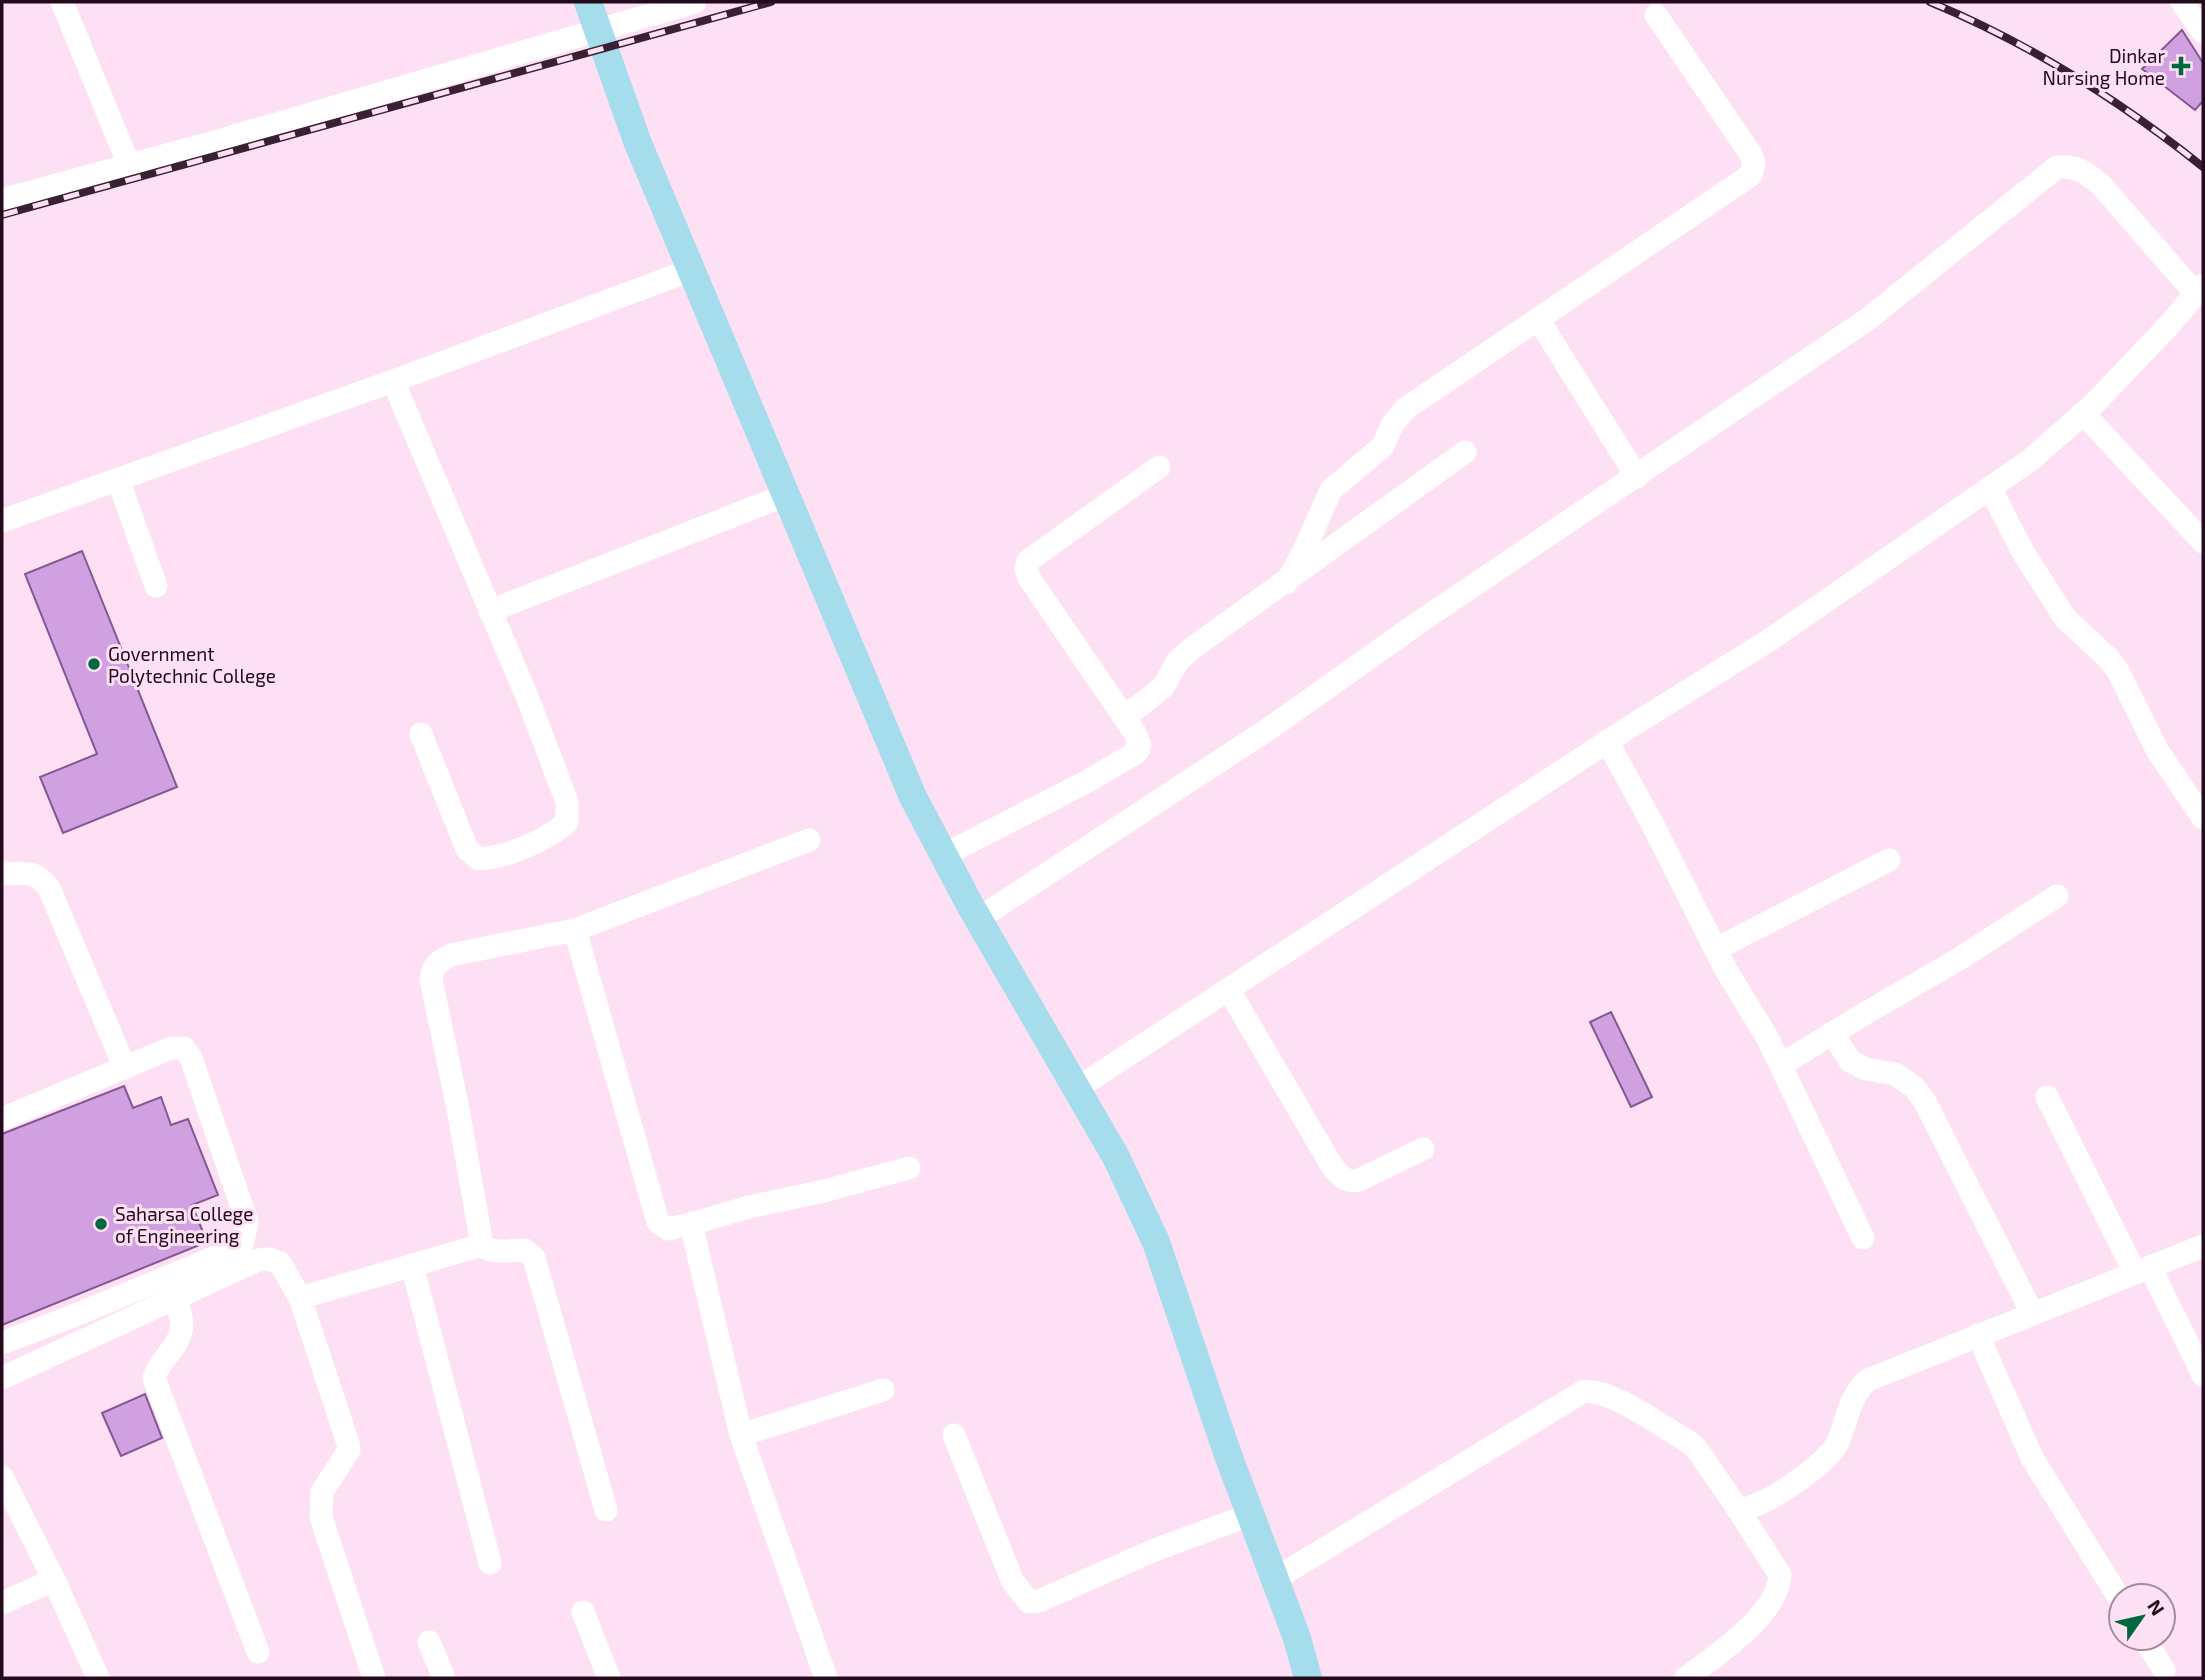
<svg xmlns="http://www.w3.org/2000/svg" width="2205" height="1680" font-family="'Exo 2',sans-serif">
<rect width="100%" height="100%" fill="#fee0f4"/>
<g fill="#d1a0e1" stroke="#845792" stroke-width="2">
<path d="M2182,30L2203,63V101L2195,110L2142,69Z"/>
<path d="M82,551L177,787L63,833L40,777L97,754L25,574Z"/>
<path d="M1611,1012L1652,1097L1631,1107L1590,1022Z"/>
<path d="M124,1086L133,1108L161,1097L171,1125L188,1119L218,1195L192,1205L207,1242L2,1325V1134Z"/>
<path d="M145,1394L162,1438L121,1456L102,1413Z"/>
</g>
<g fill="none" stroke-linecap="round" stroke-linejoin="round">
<g stroke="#fff" stroke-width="23">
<path d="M62,2L129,165"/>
<path d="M2182,2L2203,32"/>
<path d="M2,200L214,142L695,2"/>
<path d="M1538,319L1637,477"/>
<path d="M393,381L528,699L567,802V822C548,840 505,858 479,859L467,849L421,734"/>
<path d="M2083,413L2203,542"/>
<path d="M118,479L156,586"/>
<path d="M1990,488L2023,552L2065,618L2109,659L2118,671L2157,750L2203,818"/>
<path d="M2,521L393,381L691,270"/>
<path d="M1286,583L1302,555L1331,490L1383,446L1392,425L1405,409L1751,175L1754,163L1750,153L1656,15"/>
<path d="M490,611L786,495"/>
<path d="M1123,715L1138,707L1164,686L1177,662L1191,649L1465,452"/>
<path d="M1607,741L1652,823L1726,970L1768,1039L1863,1238"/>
<path d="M944,855L1088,781L1137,752L1140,745L1135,733L1029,578L1026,569L1028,561L1159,467"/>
<path d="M2,873C25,876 32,867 49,888L125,1068"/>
<path d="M978,919L1270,728L1418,623L1868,319L2057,167C2076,165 2085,172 2100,184L2196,294"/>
<path d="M575,930L658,1222L668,1229L691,1224L741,1435L826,1678"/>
<path d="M1716,949L1889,860"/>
<path d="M1229,990L1332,1166C1340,1176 1346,1183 1359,1180L1423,1149"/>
<path d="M1832,1033L1850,1061L1866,1069L1895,1074L1914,1087L1924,1100L2032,1313"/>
<path d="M1781,1065L1859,1017L1959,959L2057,896"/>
<path d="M1076,1089L1628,728L1768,641L2029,461L2094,404L2170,324L2203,285"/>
<path d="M2047,1097L2135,1273"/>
<path d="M2,1119L171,1048H184L191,1058L247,1222L243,1242L233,1250L73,1316L2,1343"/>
<path d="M691,1224L749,1207L824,1191L909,1168"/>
<path d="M412,1265L490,1563"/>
<path d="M2150,1267L2203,1375"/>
<path d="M175,1298C178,1306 182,1316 182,1325C181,1346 160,1358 154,1378L258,1652"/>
<path d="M300,1298L482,1245"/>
<path d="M1978,1335L2032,1458L2121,1601"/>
<path d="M2,1378L258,1260L268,1259L280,1263L300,1298L348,1443L349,1450L322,1492L321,1517L374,1678"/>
<path d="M741,1435L883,1390"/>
<path d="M954,1435L1013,1582L1029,1602L1039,1601L1157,1549L1250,1515"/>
<path d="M2,1477L54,1580L98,1678"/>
<path d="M606,1510L534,1258L525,1250C512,1250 491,1255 482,1245L458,1109L431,979C433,965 439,961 451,955L575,930L809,840"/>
<path d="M1275,1579L1584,1391C1617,1392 1657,1424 1686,1440L1696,1448L1738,1509C1759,1512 1828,1463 1837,1444C1847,1423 1849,1395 1868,1380L2203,1246"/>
<path d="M2,1603L54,1580"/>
<path d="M583,1612L609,1678"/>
<path d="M2144,1638L2164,1670"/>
<path d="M429,1642L444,1678"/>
<path d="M1686,1678C1716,1655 1778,1615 1780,1575L1738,1509"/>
</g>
<path stroke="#a5ddec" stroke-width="28" d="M588,2L637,141L913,797L970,905L1116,1157L1156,1242L1228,1455L1297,1638L1308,1678"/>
<g stroke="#3a2033" stroke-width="8">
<g id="rail">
<path d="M1930,2C2029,43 2119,100 2203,167"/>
<path d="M2,215L771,2"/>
</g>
</g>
<use href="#rail" stroke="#fee0f4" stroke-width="5" stroke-dasharray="16" stroke-linecap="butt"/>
</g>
<g fill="#00683e" stroke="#fee0f4" stroke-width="2.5">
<path d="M2177.5 55.5h7v7h7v7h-7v7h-7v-7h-7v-7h7z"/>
<circle cx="94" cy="664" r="7"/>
<circle cx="101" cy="1224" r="7"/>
</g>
<g text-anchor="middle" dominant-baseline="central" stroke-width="6" stroke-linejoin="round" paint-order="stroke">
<g font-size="19" fill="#230a1d" stroke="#fee0f4" text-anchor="start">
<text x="2165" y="55" text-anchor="end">Dinkar<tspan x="2165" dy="22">Nursing Home</tspan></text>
<text x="108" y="653">Government<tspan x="108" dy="22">Polytechnic College</tspan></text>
<text x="115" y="1213">Saharsa College<tspan x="115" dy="22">of Engineering</tspan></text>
</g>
</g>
<rect width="2205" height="1680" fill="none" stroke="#230a1d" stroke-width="7"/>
<g transform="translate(2142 1617) rotate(56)"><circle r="33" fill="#fee0f4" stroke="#a68a9e" stroke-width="2"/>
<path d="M0-5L12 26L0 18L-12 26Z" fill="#00683e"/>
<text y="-10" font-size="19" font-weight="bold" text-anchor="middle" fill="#230a1d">N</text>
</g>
</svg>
